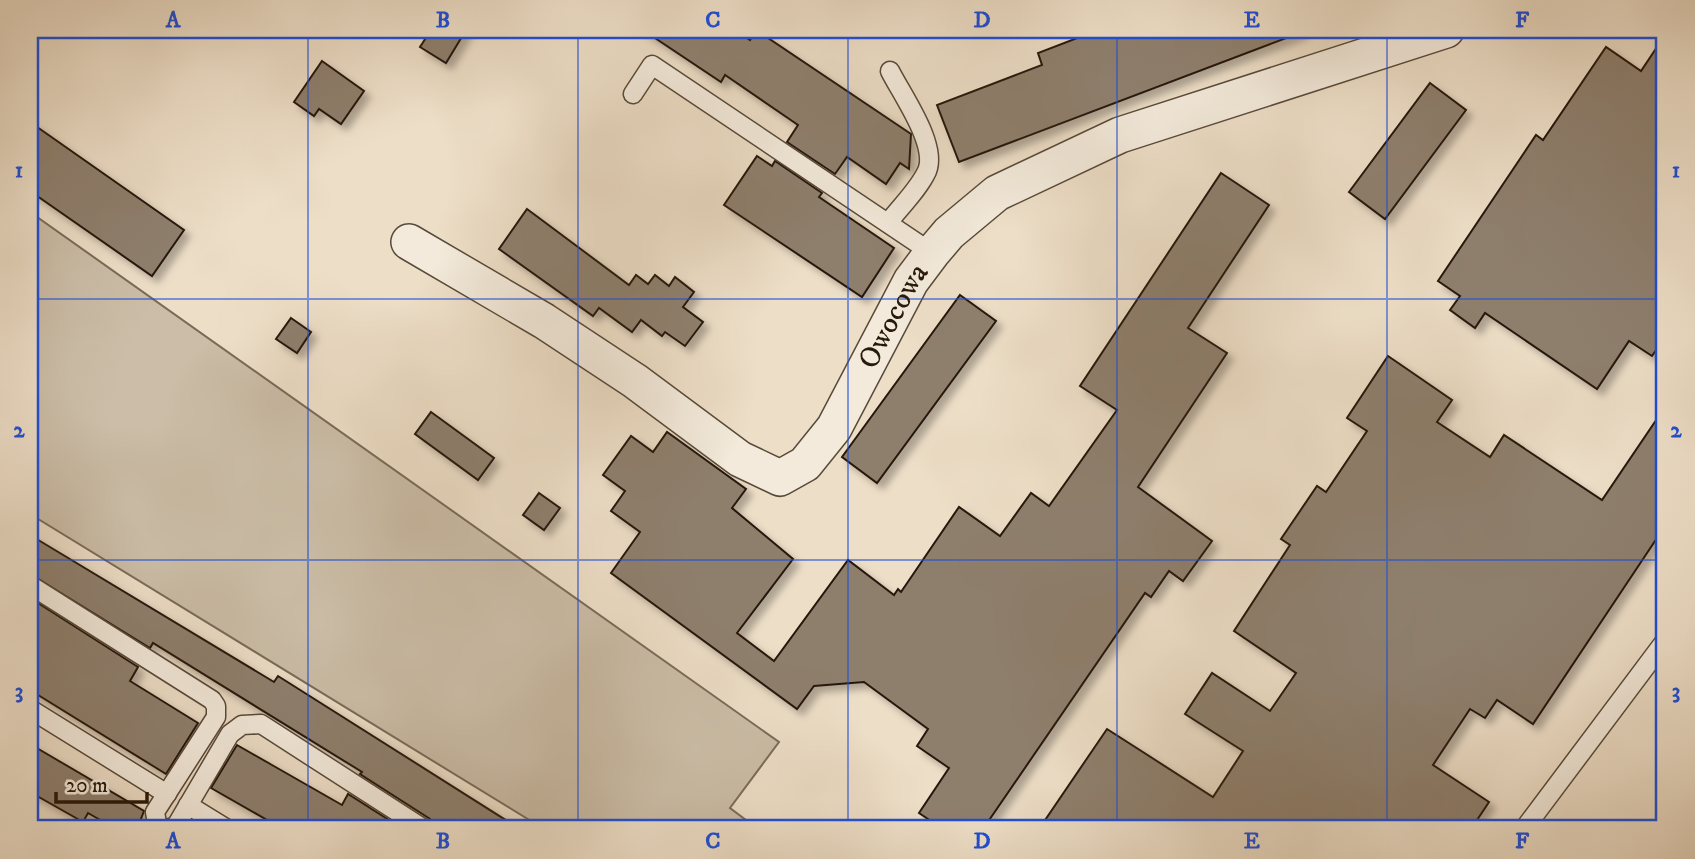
<svg xmlns="http://www.w3.org/2000/svg" width="1695" height="859" font-family="'IM FELL DW Pica',serif">
<defs>
<filter id="shadow"><feDropShadow dx="6" dy="6" stdDeviation="3.5" flood-color="#0004"/></filter>
</defs>
<rect width="100%" height="100%" fill="#eddec7"/>
<filter id="stains"><feTurbulence type="fractalNoise" baseFrequency=".00286" numOctaves="4"/><feColorMatrix values="0 0 0 0 .2 0 0 0 0 .09 0 0 0 0 .02 0 0 0 .5 -.17"/></filter>
<radialGradient id="worn" r=".72"><stop offset=".6" stop-color="#630" stop-opacity="0"/><stop offset="1" stop-color="#630" stop-opacity=".3"/></radialGradient>
<path fill="#cbbda7" stroke="#796b59" stroke-width="2" d="M30,212L779,742L730,808L758,829H544L30,514Z"/>
<g fill="#8e7f6d" stroke="#27190b" stroke-width="2" filter="url(#shadow)">
<path d="M431,30H466L446,63L420,47Z"/>
<path d="M643,30H735L750,40L756,30L911,134L909,169L900,163L886,184L847,157L835,174L787,142L798,125L725,75L721,82Z"/>
<path d="M1098,30H1302V32L959,162L937,105L1042,65L1038,53Z"/>
<path d="M1665,35V337L1652,356L1629,341L1597,389L1485,313L1475,328L1450,310L1460,296L1438,281L1536,135L1543,140L1606,47L1641,71Z"/>
<path d="M322,61L364,91L341,124L319,109L314,116L294,102Z"/>
<path d="M1430,83L1466,110L1385,219L1349,192Z"/>
<path d="M30,122L184,230L152,276L30,191Z"/>
<path d="M757,156L772,166L775,161L822,193L819,197L894,248L862,297L724,205Z"/>
<path d="M1221,173L1269,205L1188,328L1227,353L1138,487L1212,541L1183,581L1169,571L1151,597L1145,593L983,829H943L919,813L949,768L917,746L928,729L864,682L814,686L797,709L611,573L640,532L611,511L625,491L603,475L631,436L653,452L667,432L746,489L732,508L793,559L737,633L774,661L848,560L894,595L898,589L901,592L959,507L1000,536L1031,493L1049,506L1117,410L1080,386Z"/>
<path d="M527,209L629,285L636,275L648,284L655,275L669,286L675,277L694,292L683,307L703,322L685,346L665,332L662,336L641,320L632,332L599,308L593,316L499,249Z"/>
<path d="M960,295L996,321L877,483L842,457Z"/>
<path d="M291,318L311,332L297,353L276,339Z"/>
<path d="M1388,356L1452,400L1437,422L1490,457L1504,435L1602,500L1665,407V526L1533,724L1497,700L1485,718L1470,709L1433,765L1489,802L1471,829H1039L1107,729L1213,797L1243,751L1185,714L1212,673L1270,711L1296,673L1234,631L1290,545L1281,539L1317,486L1326,492L1367,431L1347,418Z"/>
<path d="M431,412L494,458L478,480L415,434Z"/>
<path d="M539,493L560,508L544,530L523,515Z"/>
<path d="M30,535L274,682L278,676L520,829H435L430,819L360,774L362,772L153,643L150,648L30,574Z"/>
<path d="M30,598L138,667L130,681L198,723L166,774L30,690Z"/>
<path d="M30,744L144,811L137,829H116L88,813L83,822L30,792Z"/>
<path d="M237,745L342,805L348,794L403,829H283L211,788Z"/>
</g>
<g fill="none" stroke-linecap="round" stroke-linejoin="round">
<g stroke="#584a3a" stroke-width="21">
<g id="lane">
<path d="M633,94L652,65L932,253"/>
<path d="M888,223C900,207 919,189 927,171C938,145 902,95 890,71"/>
<path d="M30,585L212,700L216,706V717L155,812L158,829"/>
<path d="M30,709L167,794"/>
<path d="M188,805L227,829"/>
<path d="M167,829L176,826L230,734L242,725L261,724L424,829"/>
<path d="M1524,829L1665,641"/>
</g>
</g>
<g stroke="#584a3a" stroke-width="38">
<g id="street">
<path id="s1" d="M409,242L544,321L635,381L740,459L780,478L805,464L834,428L911,281L932,253L949,233L997,193L1120,135L1446,30"/>
</g>
</g>
<use href="#lane" stroke="#f3eadb" stroke-width="18"/>
<use href="#street" stroke="#f3eadb" stroke-width="35"/>
</g>
<path fill="none" stroke="#1d4ed8" stroke-width="2" stroke-opacity="0.55" d="M308,30V829M578,30V829M848,30V829M1117,30V829M1387,30V829M30,299H1665M30,560H1665"/>
<g text-anchor="middle" dominant-baseline="central" stroke-width="5" stroke-linejoin="round" paint-order="stroke">
<g font-size="30" fill="#27190b" stroke="#f3eadb">
<text stroke="none"><textPath href="#s1" startOffset="642">Owocowa</textPath></text>
</g>
</g>
<rect width="1695" height="859" fill="none" stroke="#eddec7" stroke-width="77"/>
<path d="M56 792v10h91v-10" fill="none" stroke="#27190b" stroke-width="3.5"/>
<text x="66" y="792" font-size="21" fill="#27190b" stroke="#f3eadb" stroke-width="5" paint-order="stroke">20 m</text>
<rect x="38" y="38" width="1618" height="782" fill="none" stroke="#1d4ed8" stroke-width="2.5"/>
<g font-size="23" text-anchor="middle" font-weight="bold" fill="#1d4ed8">
<text x="173" y="27">A</text>
<text x="443" y="27">B</text>
<text x="713" y="27">C</text>
<text x="982" y="27">D</text>
<text x="1252" y="27">E</text>
<text x="1522" y="27">F</text>
<text x="19" y="177">1</text>
<text x="1676" y="177">1</text>
<text x="19" y="437">2</text>
<text x="1676" y="437">2</text>
<text x="19" y="698">3</text>
<text x="1676" y="698">3</text>
<text x="173" y="848">A</text>
<text x="443" y="848">B</text>
<text x="713" y="848">C</text>
<text x="982" y="848">D</text>
<text x="1252" y="848">E</text>
<text x="1522" y="848">F</text>
</g>
<rect width="100%" height="100%" filter="url(#stains)"/>
<rect width="100%" height="100%" fill="url(#worn)"/>
</svg>
